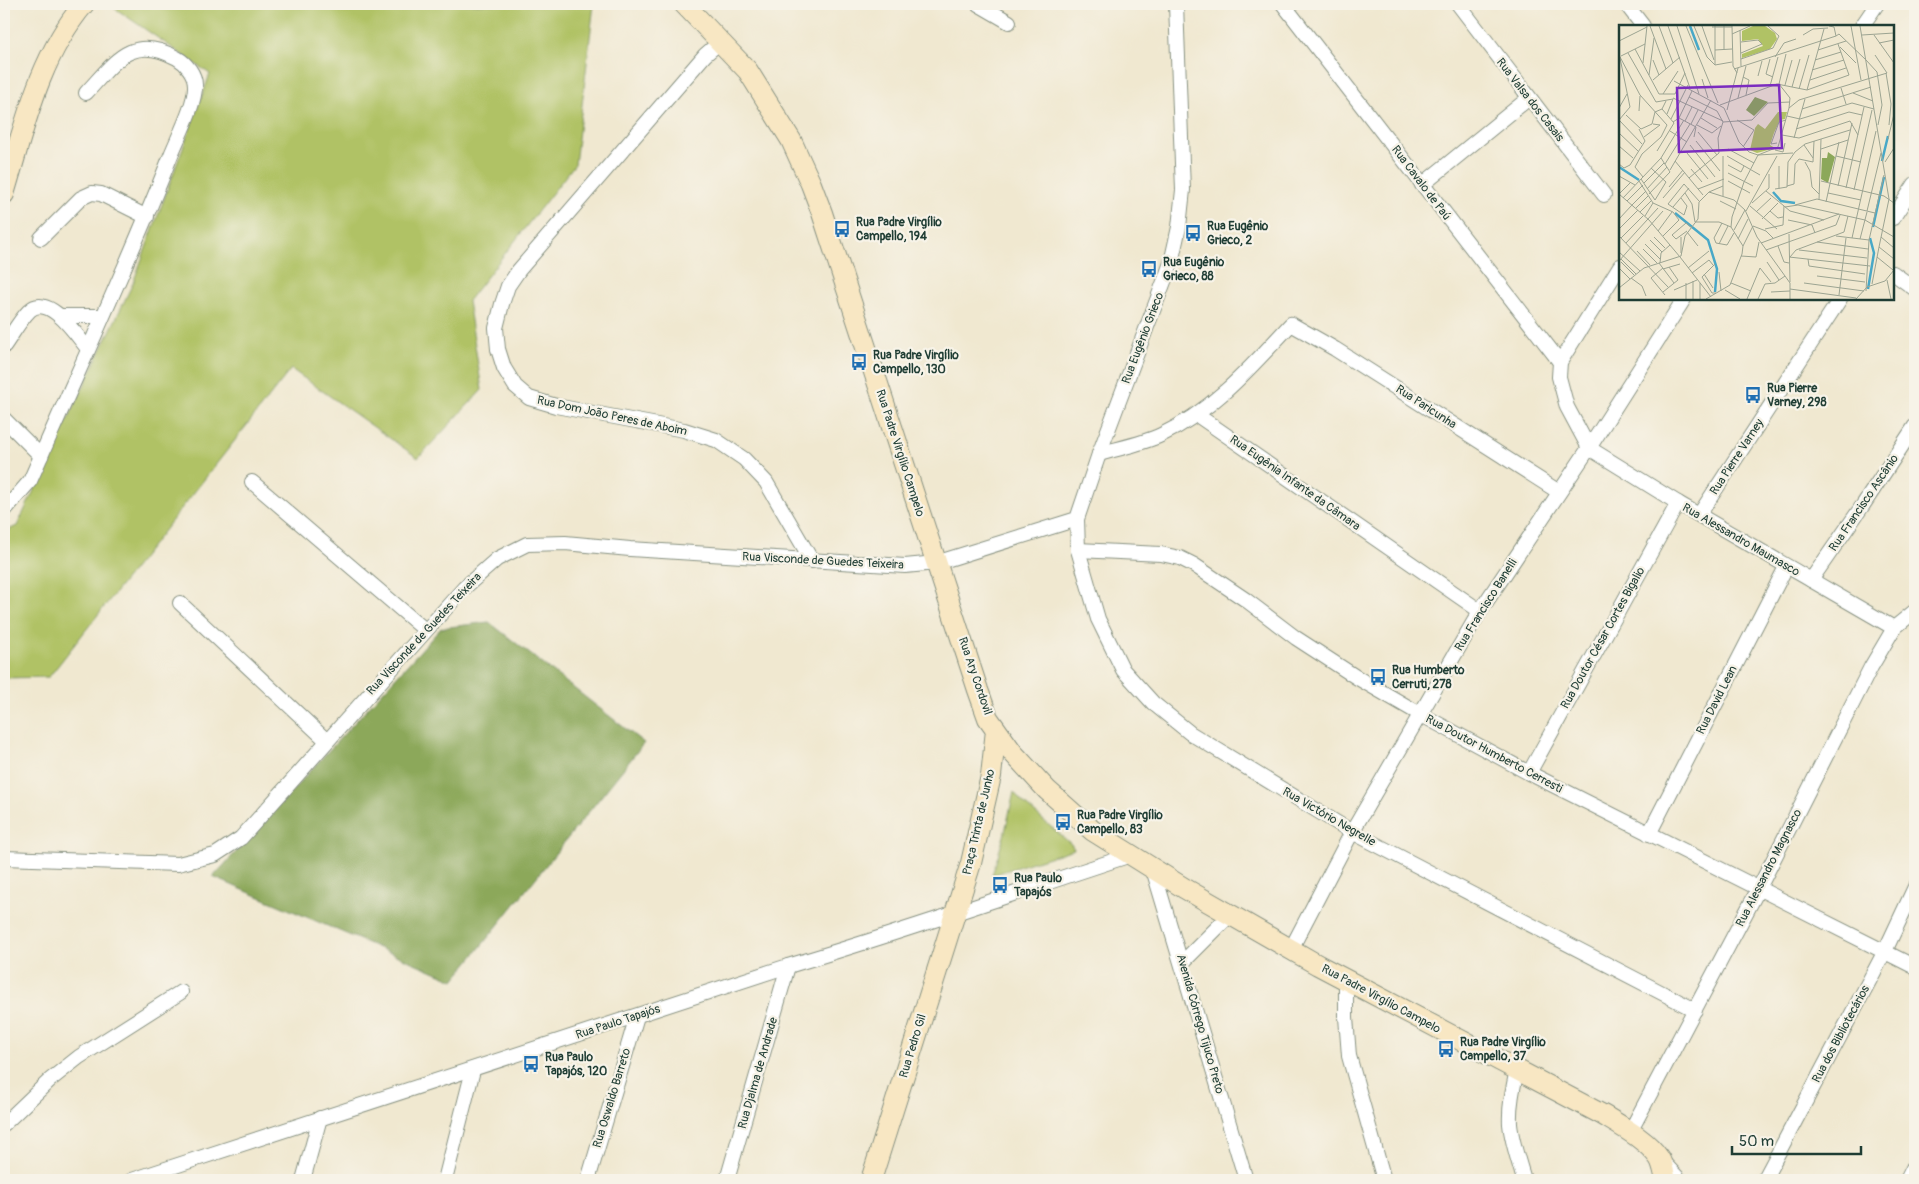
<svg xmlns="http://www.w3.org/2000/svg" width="1919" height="1184" font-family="Pangolin,sans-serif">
<rect width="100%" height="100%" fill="#f7f3e8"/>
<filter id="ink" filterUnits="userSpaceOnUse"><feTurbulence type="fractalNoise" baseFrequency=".02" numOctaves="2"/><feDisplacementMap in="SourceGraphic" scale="10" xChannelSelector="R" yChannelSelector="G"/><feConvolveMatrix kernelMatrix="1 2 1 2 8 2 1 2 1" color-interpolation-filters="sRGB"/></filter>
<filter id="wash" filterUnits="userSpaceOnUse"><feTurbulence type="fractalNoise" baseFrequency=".0096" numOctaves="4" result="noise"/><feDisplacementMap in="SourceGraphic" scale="20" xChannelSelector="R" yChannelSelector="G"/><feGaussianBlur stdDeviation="1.12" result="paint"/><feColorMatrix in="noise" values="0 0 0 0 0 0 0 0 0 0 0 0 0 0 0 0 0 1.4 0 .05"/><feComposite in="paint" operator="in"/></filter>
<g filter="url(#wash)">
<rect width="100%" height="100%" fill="#f0e8d0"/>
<g fill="#b0c265" stroke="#68804c">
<path d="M122,4H594L575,164L468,301L482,390L418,458L291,369L49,677L4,678V532L17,526L133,283L210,74L113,7Z"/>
<path d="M1014,792L1022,802L1071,844L1074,849L992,875L1004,836Z"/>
</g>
<path fill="#8ca85a" stroke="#567247" d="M489,622L644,743L454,980L213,877L441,628Z"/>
</g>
<g filter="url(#ink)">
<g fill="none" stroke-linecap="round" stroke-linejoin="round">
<g stroke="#889282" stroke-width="16">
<g id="street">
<path d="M978,4L1009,22"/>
<path d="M1283,4L1560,362"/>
<path d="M1458,4L1604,195"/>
<path d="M1626,4L1643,26"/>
<path d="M1862,26L1877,4"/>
<path d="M721,41L705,55L519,270L508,286L502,304L496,328L498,349L504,368L515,386L529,398L556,406L684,430L716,440L744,459L766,482L812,561"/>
<path d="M1422,185L1529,98"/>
<path d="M1893,218L1915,184"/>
<path d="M41,238L81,198L92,193L101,194L147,217"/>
<path d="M1620,266L1560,362L1559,377L1567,407L1589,448L1678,503L1894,628"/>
<path d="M1893,273L1915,289"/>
<path d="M60,316H102"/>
<path d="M4,346C12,335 19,321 29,311C48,291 78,337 88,349"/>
<path d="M1197,415L1480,611"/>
<path d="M4,419L41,456"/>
<path d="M1099,454C1119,448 1142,444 1161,435C1213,411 1252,366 1291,324L1335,349L1559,492"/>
<path d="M252,482L425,630"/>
<path d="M4,511L30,481L41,456C84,358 130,260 169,160C176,141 196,104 195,85C195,74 186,63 177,58C131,33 115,62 86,93"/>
<path d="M1699,515L1840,299"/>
<path d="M1077,519L1078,550L1098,619L1123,670L1153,703L1190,733L1352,832L1695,1010"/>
<path d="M1078,550L1161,554L1180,558L1194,565L1246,600L1296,638L1356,677L1420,714L1529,773L1915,967"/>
<path d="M1811,580L1863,505L1915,426"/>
<path d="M180,603L326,740"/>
<path d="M1529,773L1678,503"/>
<path d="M1649,834L1786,567"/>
<path d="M4,858L178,864L215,855L241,838L464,588L497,559L527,544L565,543L630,549L905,566L936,563L1077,519L1099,454L1171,263L1179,227L1183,190L1176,4"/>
<path d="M1153,869L1246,1180"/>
<path d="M1291,949L1352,832L1480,611L1589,448L1684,299"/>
<path d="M1182,963L1230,915"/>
<path d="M1346,980V1017L1349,1056L1384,1180"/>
<path d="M1517,1070C1513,1088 1509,1106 1510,1124C1512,1143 1519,1162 1524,1180"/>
<path d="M4,1124L50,1080L79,1057L181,992"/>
<path d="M1630,1132L1759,888L1871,667L1894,628L1915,611"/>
<path d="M1662,1161L1680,1180"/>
<path d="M132,1180L788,966C904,932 1017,892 1131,855"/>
<path d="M303,1180L320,1118"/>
<path d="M445,1180L473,1070"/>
<path d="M588,1180L637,1016"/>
<path d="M727,1180L788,966"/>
<path d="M1764,1180L1885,951L1915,887"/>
<path d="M1907,1180L1915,1164"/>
</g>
</g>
<g stroke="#889282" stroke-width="22">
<g id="secondary">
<path d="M684,4L748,71L791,140L811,184L822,213L978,690L988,718L1013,753L1047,790L1093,831L1184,888L1318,965L1603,1115C1621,1126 1647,1140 1659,1158C1663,1164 1664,1173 1666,1180"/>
<path d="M4,194C24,128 39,57 84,4"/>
<path d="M871,1180L971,863L991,776L996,730"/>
</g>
</g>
<use href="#street" stroke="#fff" stroke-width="14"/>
<use href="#secondary" stroke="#f8e7c3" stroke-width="20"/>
</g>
</g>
<defs>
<g id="bus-bare" transform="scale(1.35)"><path d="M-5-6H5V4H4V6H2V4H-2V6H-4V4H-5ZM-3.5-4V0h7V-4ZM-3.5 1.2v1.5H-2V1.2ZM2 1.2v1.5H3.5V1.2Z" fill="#1f6fb2" stroke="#f7f3e8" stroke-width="2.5" paint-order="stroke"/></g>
</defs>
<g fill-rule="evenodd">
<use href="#bus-bare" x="842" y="229"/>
<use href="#bus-bare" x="1193" y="233"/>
<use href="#bus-bare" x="1149" y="269"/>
<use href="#bus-bare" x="859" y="362"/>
<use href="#bus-bare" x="1753" y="395"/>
<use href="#bus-bare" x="1378" y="677"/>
<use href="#bus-bare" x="1063" y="822"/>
<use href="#bus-bare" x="1000" y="885"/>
<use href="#bus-bare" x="1446" y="1049"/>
<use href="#bus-bare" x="531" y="1064"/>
</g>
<g text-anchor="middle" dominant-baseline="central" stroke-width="4.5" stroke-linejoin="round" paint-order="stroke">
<g font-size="12" fill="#1f3d34" stroke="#f7f3e8">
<text transform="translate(1530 100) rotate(52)">Rua Valsa dos Casais</text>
<text transform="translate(1421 183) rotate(53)">Rua Cavalo de Paú</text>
<text transform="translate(1143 338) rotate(-69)">Rua Eugênio Grieco</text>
<text transform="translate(1426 407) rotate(33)">Rua Paricunha</text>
<text transform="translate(612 416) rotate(12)">Rua Dom João Peres de Aboim</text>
<text transform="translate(900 453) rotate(72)">Rua Padre Virgílio Campelo</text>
<text transform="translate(1737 457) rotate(-57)">Rua Pierre Varney</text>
<text transform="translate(1295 483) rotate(35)">Rua Eugênia Infante da Câmara</text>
<text transform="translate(1864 503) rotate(-56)">Rua Francisco Ascânio</text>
<text transform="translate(1741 540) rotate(30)">Rua Alessandro Maumasco</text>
<text transform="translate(823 561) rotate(3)">Rua Visconde de Guedes Teixeira</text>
<text transform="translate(1486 605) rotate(-58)">Rua Francisco Banelli</text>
<text transform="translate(424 634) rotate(-47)">Rua Visconde de Guedes Teixeira</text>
<text transform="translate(1603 638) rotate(-61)">Rua Doutor César Cortes Bigalio</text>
<text transform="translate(975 676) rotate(71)">Rua Ary Cordovil</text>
<text transform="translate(1717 700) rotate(-63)">Rua David Lean</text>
<text transform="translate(1494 754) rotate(28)">Rua Doutor Humberto Cerresti</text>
<text transform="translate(1329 817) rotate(30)">Rua Victório Negrelle</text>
<text transform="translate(979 822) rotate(-77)">Praça Trinta de Junho</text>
<text transform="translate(1769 868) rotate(-63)">Rua Alessandro Magnasco</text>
<text transform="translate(1381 999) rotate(28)">Rua Padre Virgílio Campelo</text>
<text transform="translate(618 1022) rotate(-18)">Rua Paulo Tapajós</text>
<text transform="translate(1200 1024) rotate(74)">Avenida Córrego Tijuco Preto</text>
<text transform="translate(1841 1034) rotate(-62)">Rua dos Bibliotecários</text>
<text transform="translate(913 1046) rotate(-73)">Rua Pedro Gil</text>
<text transform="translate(758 1073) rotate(-74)">Rua Djalma de Andrade</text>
<text transform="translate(612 1098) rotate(-73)">Rua Oswaldo Barreto</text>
</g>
<g font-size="12" font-weight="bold" fill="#1f3d34" stroke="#f7f3e8" text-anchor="start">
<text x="856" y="222">Rua Padre Virgílio<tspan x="856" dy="14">Campello, 194</tspan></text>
<text x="1207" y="226">Rua Eugênio<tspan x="1207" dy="14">Grieco, 2</tspan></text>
<text x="1163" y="262">Rua Eugênio<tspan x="1163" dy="14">Grieco, 88</tspan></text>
<text x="873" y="355">Rua Padre Virgílio<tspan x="873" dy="14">Campello, 130</tspan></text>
<text x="1767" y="388">Rua Pierre<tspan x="1767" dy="14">Varney, 298</tspan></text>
<text x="1392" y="670">Rua Humberto<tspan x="1392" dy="14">Cerruti, 278</tspan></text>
<text x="1077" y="815">Rua Padre Virgílio<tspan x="1077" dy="14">Campello, 83</tspan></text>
<text x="1014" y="878">Rua Paulo<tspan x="1014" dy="14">Tapajós</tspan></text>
<text x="1460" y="1042">Rua Padre Virgílio<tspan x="1460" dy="14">Campello, 37</tspan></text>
<text x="545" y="1057">Rua Paulo<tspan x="545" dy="14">Tapajós, 120</tspan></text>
</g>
</g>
<g transform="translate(1619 25)">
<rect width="275" height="275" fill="#f0e8d0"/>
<path d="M134,1H146L156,8L158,14L151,24L123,33V29L144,21L139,14L123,16V6ZM159,87H168L166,94L161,95L155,108L151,120L156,123L138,128L131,125L136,103L139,99L146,104Z" fill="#b0c265"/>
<path d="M136,72L149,77L135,91L127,85ZM209,127L216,132L209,158L202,154L203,133H208Z" fill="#8ca85a"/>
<path fill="none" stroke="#48a8c7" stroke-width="2.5" d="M71,1L80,25M263,136L269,111M0,142L20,155M154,167L162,176L176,178M56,188L89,215L98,244L96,267M254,202L265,152M249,264L255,228L251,213"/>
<path fill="none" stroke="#9ca492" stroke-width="1" d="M31,1L47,44M40,1L54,38M49,1L71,63M58,1L80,69M67,1L99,78M75,1L88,32L96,40M83,1L95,35M113,1L114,41L118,48M210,1L215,2L217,11L220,9L247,35M232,1L242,55M241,1L270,174L260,222L275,234M93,2H113M121,5L122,41M113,9L131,1M184,10L194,4L209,3M243,10L275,8M255,10L275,38M0,16L28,2M260,18L275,15M219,19L230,50M221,22L237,38M16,24L40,69H56M96,25L113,24M105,25V1M199,25L227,16M9,28L37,77L54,74M122,28L143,19L139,15L122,17M0,30L21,70L48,100L42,112L23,129L16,142L24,152M256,30L268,48M2,31L26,19M156,32L165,18L177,14M122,34L154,23L160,11L149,1M151,34L147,49L154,52M34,35L40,50M196,35L222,27M247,35L258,47L263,80L259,100M24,38L28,1M96,40V1M96,40L113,37M115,44L217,11M193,45L225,35M267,48L272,79L270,100M30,50L35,13M139,51L143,36M124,52L130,55L127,70M83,54L89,73M34,55L61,32M191,55L227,43M55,56L105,83L120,117L130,127L139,130L174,128M166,60L173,35M151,61L159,32M173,62L181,34M222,63L227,79M180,64L190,30M188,65L205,4M234,68L254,76M44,69L59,46M56,69L66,48M70,72L98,86L104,97M54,73L104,96M119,73L127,41M101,80L158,59L188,65L230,50M0,83L8,69M170,83L180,75L268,48M183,84L252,62M108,85L119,43M20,86L21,71M36,87L43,84L47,76M48,89L54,74M7,90L22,104L33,99L36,87M168,91L181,94L233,78L255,84M60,93L77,102L75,112M82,93L98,103M52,94L69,60M0,95L11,82L1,33M0,95L23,119M118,95L135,105L124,122M66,96L73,82M54,97L60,93L73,66M72,99L79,85M78,100L93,108L102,101M177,104L230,87L243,90M51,106L68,117M79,107L98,130M0,108L19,126M163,110L180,113L231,96L239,110M25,112L41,100L34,99M175,113L186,74M269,114L275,89M77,116L101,146M158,118L152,119L160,97L167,95M71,120L96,152M185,120L194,133M0,121L14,133M109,124L135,138M202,124L229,115M156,125L164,127L166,118M38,126L55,98L43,84M68,128L89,154M139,130L159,122L170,83L171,73L160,59L167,29M104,131V171M108,131L141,150M217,131L242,137M56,136L84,170M186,137L191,146L193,162L200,169M266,137L275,123M0,139L5,143L11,140L26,116L20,104M46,139L71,99M109,140L122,147L125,141M72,144L83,157M51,145L92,75M109,148L134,161M0,151L16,160M70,153L100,128L99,113L104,97L133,95L149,78L171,77M22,154L36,175L47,157L32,143M20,156L34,178L54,187L60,195L44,211M109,156L131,168M202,156L265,171L275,178M25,158L45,138M168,161L175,159L176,139L180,134L194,137L195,116M219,161L233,98M50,162L64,145M227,163L245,82M28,164L48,142M79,164L105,154M156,164L168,162L169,137L176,127L186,119L231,105M160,164V141M235,165L253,85M147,166L171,186L205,195M90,167L104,161M66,168L73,179L76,197H100L112,202M209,168L242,175M0,169L12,157M0,169L30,195L61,232M30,169L51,147L42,133M4,173L42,133L65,95M44,173L66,147M62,173L68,181L65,190L49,179L65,159L80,176M200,175L202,114M8,176L24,160M101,176L117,184M207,177L220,117M133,178L150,163V149M13,180L27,166M176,180L198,174L256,188M131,181L158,204M54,182L70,163M166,182L179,180L246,195L275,212M17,183L29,171M127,186L158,131M151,186L159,193L164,192M248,186L262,128M21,187L32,176M137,187L152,173M26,191L34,178M0,194L13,180M143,194L159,178M169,195L193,200L196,208M103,198L95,213L97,218L108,220L115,208M0,204L19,185M146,204L164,200L165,181M115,205L126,185M39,206L53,187M68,206L57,214L53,210L67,198L73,203M68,207L79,221M170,209L171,257M0,211L49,262M217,211L250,215M35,212L46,223M62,212V228M262,212L275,223M2,213L24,191M233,213L257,106M119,214L129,194M241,214L248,187M31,215L43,227M198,217L249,224M7,218L39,183M142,218L220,189M26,219L41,234M100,219L109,201M124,221L134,201L147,206L154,213M159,221L165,237L170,238M24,224L38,238M147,225L217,200L221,190M180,225L248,233M18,226L31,240M0,227L21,246M122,231L137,232L140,217M61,232L92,272M170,232L251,241M171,232L177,225L225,207L229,191M258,232L274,245M2,234L17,249M189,234L190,241L246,249M0,236L44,186M2,237L15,250M148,237L160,255M40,238L55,258M41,238L42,228L51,220M96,239L83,252L93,268H97M0,243L11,254M44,243L32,253L46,270M69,243L90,226M44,244L61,239M100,247L102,266M73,248L90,235L94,240M85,249L94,263M198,251L246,257M12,253L23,261L27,271M268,255L272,274M74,256V274M67,258V274M81,258V274M112,258L132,266M185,258L245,266M253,259L260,222M0,263L25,243L62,231L66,211L79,194L80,177L90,167L115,175L126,185L138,212L171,258V274M171,264L237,273M55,265L78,255M106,265L121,274M247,266L250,215L265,150M44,267L59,255L50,242M152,267L171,266M220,270L227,213M87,274L111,260L123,229L124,221L112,202L113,192L125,157L139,130M128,274L141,243L152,257M139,274L146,259L156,258L166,251M237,274L248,262L266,256L275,245"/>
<path fill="#7b2cbf" fill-opacity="0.15" stroke="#7b2cbf" stroke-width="2.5" d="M160,60L163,123L60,127L58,63Z"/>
<rect width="275" height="275" fill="none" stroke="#1f3d34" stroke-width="2.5"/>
</g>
<rect width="1919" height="1184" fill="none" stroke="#f7f3e8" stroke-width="20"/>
<path d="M1732 1146v8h129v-8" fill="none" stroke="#1f3d34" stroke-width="2.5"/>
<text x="1739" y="1146" font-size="15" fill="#1f3d34" stroke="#f7f3e8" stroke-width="4" paint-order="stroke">50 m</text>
</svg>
